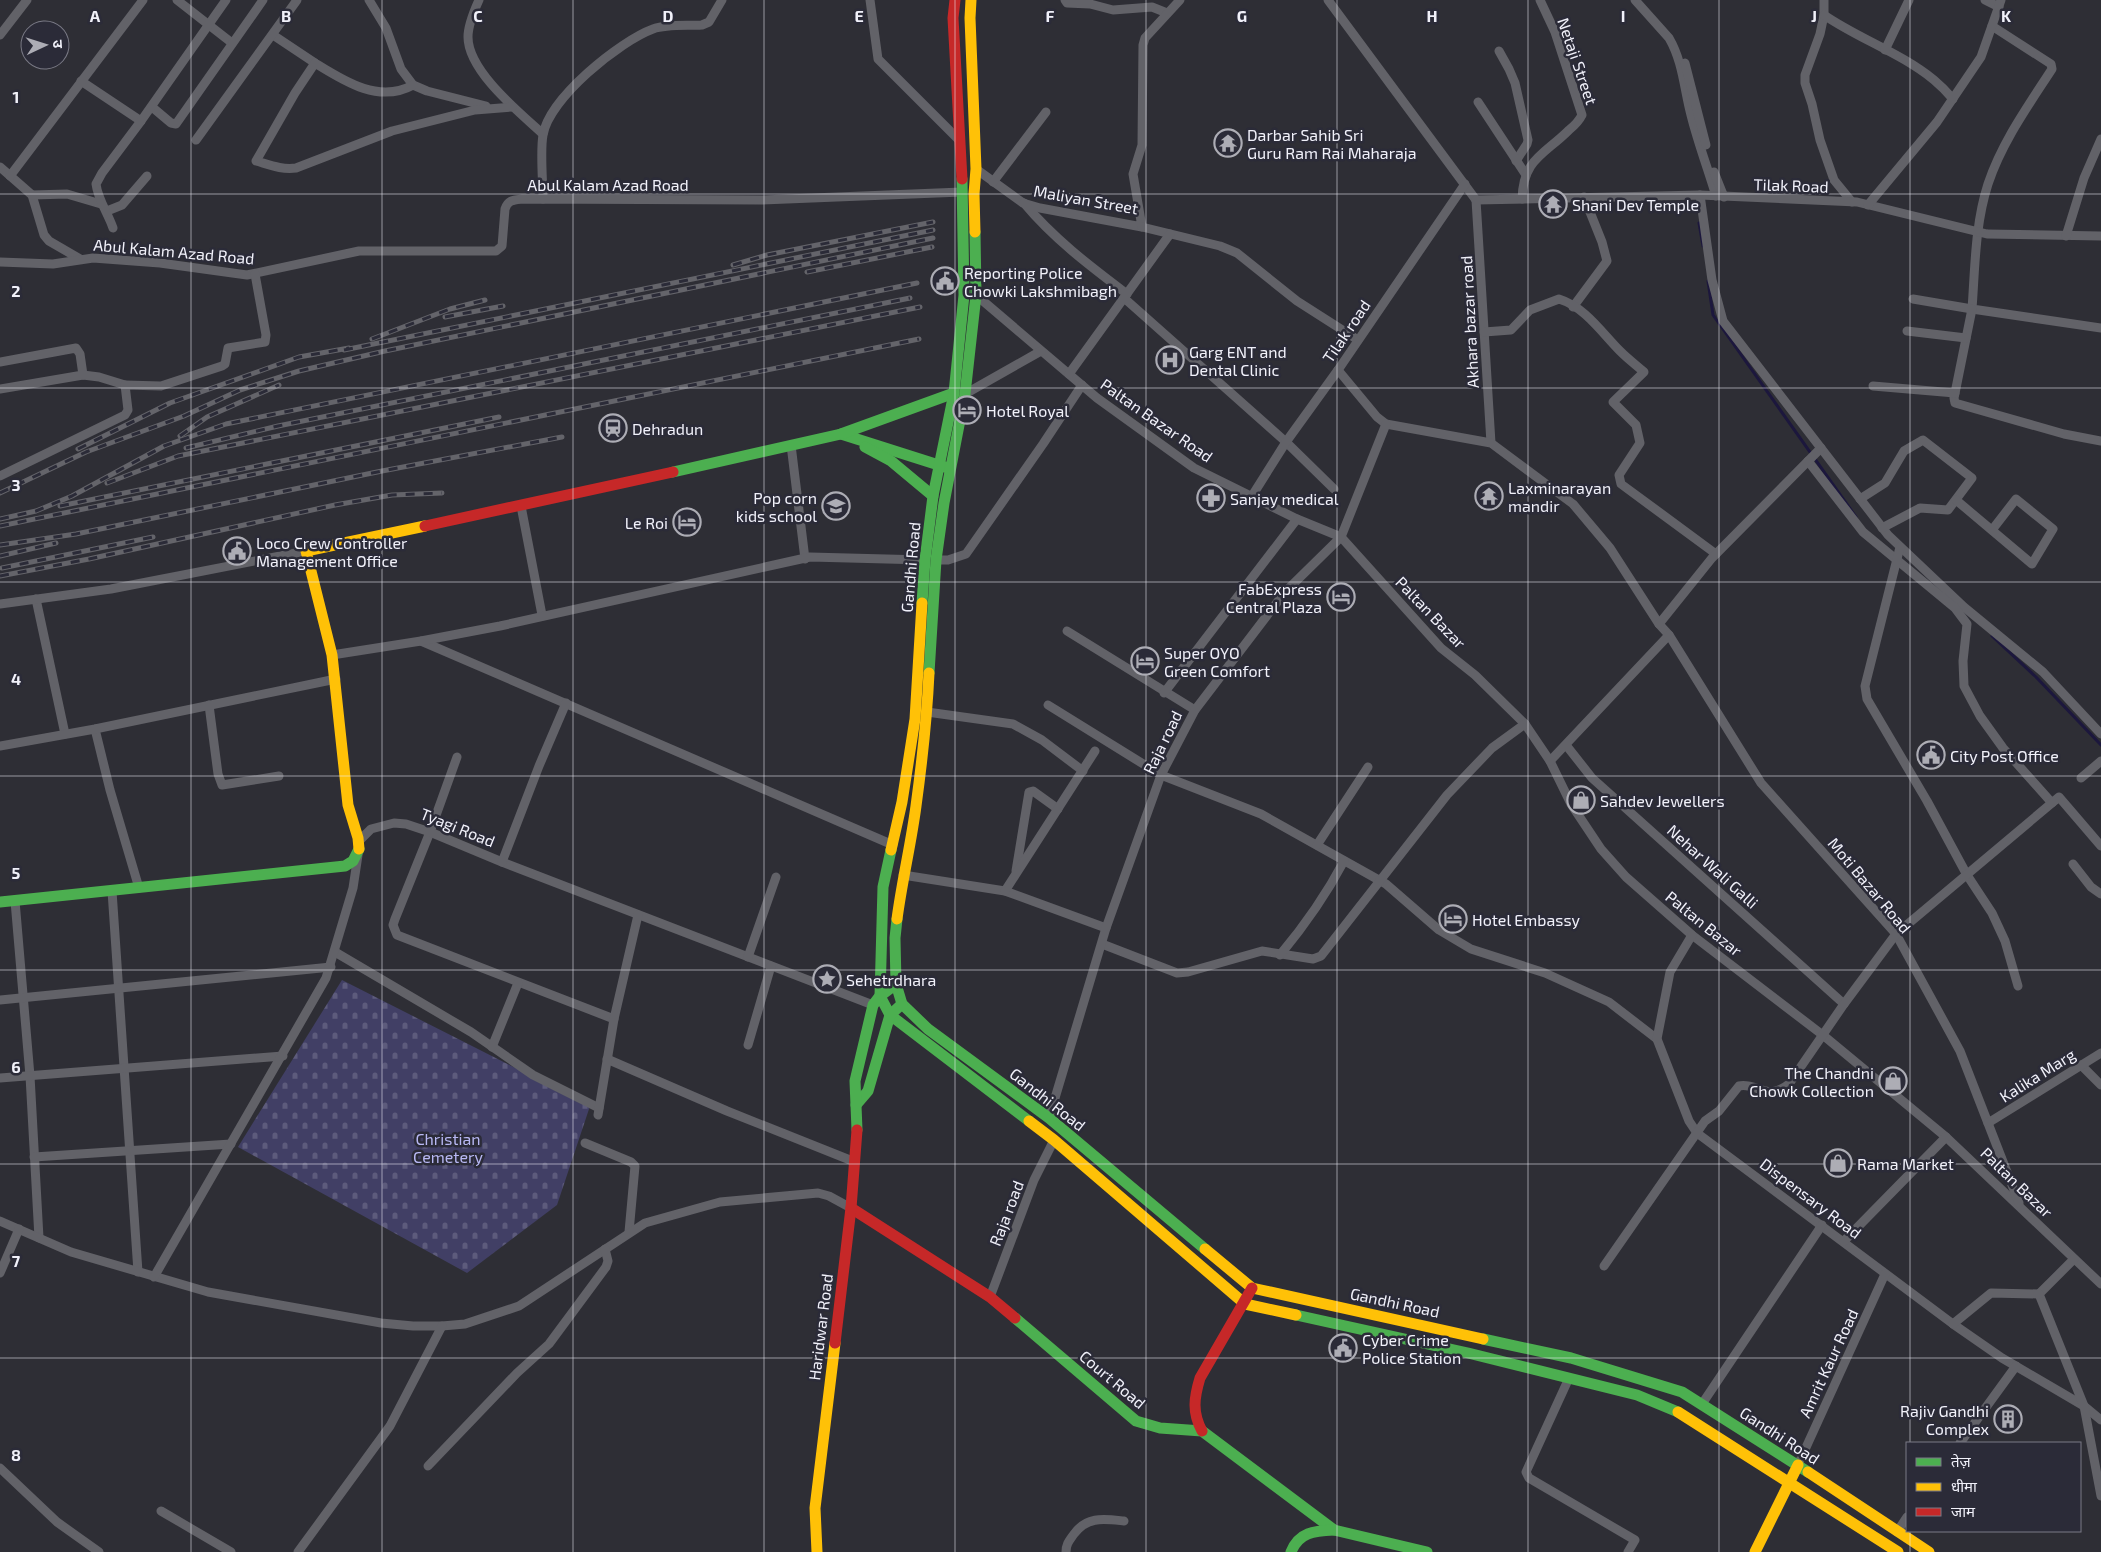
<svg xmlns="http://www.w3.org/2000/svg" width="2101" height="1552" font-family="'Exo 2','Noto Sans Devanagari',sans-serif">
<defs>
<pattern id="cemetery-stones" width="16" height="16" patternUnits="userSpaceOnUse" patternTransform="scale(1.25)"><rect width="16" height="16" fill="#413f65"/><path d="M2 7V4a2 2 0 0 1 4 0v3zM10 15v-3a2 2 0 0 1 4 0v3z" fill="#5d5b7c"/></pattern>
</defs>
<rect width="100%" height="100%" fill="#2e2e35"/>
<path fill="url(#cemetery-stones)" d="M342,980L590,1106L557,1205L467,1273L238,1147Z"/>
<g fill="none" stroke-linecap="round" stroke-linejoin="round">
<g stroke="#1c173d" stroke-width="3">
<path d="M1699,223L1703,246"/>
<path d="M1708,281L1713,315L1856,517"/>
<path d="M1992,636L2036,677L2101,745"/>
</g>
<g stroke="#626268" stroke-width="9">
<path d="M177,0L232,43"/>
<path d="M369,0L386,28L401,69L413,85L427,91L486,106"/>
<path d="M479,0C474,11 468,25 468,37C468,71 519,112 543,134"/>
<path d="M870,0L878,59L960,141"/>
<path d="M1065,0L1067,3L1090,4L1113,10L1152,7L1167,13"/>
<path d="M1328,0L1476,200"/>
<path d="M1635,0L1669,38C1683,62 1684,89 1691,115C1698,143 1708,169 1716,196"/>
<path d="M1824,0V15L1820,34L1805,75V83L1812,104L1820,140L1834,180L1852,202"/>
<path d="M1985,0L1999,7"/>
<path d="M1824,15C1859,39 1901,53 1934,80C1940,85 1947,92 1953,99"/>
<path d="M1992,26L2051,64L2052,69C2028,106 2002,142 1988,184C1975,224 1975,268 1972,309L2101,328"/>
<path d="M0,35L27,0"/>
<path d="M273,35L315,63"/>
<path d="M1885,50L1909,0"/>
<path d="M1499,51L1509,69L1515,83L1528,140L1527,144L1516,161"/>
<path d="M1685,63L1706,145"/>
<path d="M81,81L141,121"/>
<path d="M413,85C379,104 344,81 315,63L295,93L256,161C270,165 282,170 296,168L392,131L475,110L512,107"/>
<path d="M1478,102L1526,175"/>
<path d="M152,107L171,123L176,124L263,0"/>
<path d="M196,140L297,0"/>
<path d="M0,167L32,195L44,235L49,241L80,259"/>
<path d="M976,169L1023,203L1040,208L1142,227L1133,174L1142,145L1143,45L1145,38L1180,0"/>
<path d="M1714,172L1724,197"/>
<path d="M10,176L143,0"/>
<path d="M993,182L1046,112"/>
<path d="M32,195L67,194L101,204"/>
<path d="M1700,195L1712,280L1723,321L1888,535L1964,607L2043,672L2101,734"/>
<path d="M543,199C543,182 540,151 543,135C549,98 620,41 653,29C667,24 687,26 702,25L709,22L722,0"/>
<path d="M1522,199C1523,159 1544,155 1569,130C1574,126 1579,121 1582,115L1555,32L1540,0"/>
<path d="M1476,200L1700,195L1857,202L1987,234L2101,236"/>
<path d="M1476,200L1491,443"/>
<path d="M1024,203C1054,239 1090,266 1127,294"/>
<path d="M1868,205L1937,122L1981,57L2001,0"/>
<path d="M107,211L122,205L147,176"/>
<path d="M1142,227L1220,246L1237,253L1297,301L1358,340"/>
<path d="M113,228C108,213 98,200 96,184L102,173L141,121L226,0"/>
<path d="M2066,236L2084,178L2101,139"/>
<path d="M0,262L53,264L93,258L160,263L247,275L359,251H496L502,246L505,209C508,200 513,200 522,199L762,200L962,192"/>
<path d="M976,295L1097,398L1194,468L1297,519L1341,537L1441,648L1475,675L1525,724L1550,761L1571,804L1601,849L1626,877L1692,935L1824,1036L1946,1137L2101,1284"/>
<path d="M1124,298L1286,442L1334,489"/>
<path d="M1913,299L1972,309L1954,398L1955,403L2064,434L2101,441"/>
<path d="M1573,307L1607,261L1602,242L1584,197"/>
<path d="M1907,331L1966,338"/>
<path d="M1484,332L1511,330L1530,310L1559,299C1585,307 1602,333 1620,351C1628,359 1636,365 1644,372L1613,402L1636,425L1640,443L1619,475L1621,484L1716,554"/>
<path d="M0,362L76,348L80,354L83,375"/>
<path d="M1338,370L1377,417L1386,424L1491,443L1573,504L1610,548L1659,624L1669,635L1761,783L1896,934L1960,1051L2019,1203"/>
<path d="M1069,374L1170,234"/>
<path d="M1873,386L1955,393"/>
<path d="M0,389L83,375L99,377L125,385"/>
<path d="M965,394L1041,351"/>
<path d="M791,445L805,559"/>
<path d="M1808,461L1863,532L1955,608L1967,624L1963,661L1964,686L1980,716L2003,748L2052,803"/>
<path d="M0,476L125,415L128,410L125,385L161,386L222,366L225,364L228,348L265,342L266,335L255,274"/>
<path d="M1252,496L1286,442L1338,370L1465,184"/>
<path d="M1860,499L1885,483L1904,451L1923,440L1972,478L1948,510L1920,508L1882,528"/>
<path d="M1956,500L2032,564L2053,529L2016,499L1992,530"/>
<path d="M521,506L542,615"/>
<path d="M1900,547L1865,686L1867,699L1927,801L1967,875L1992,913L2005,941L2018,986"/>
<path d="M936,560H948L966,554L1043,444L1082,385"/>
<path d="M36,599L65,734"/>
<path d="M0,604L111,589L306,551"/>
<path d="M1659,624L1712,558L1821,448"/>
<path d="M1067,631L1195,710"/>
<path d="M421,641L893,845"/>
<path d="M332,655L421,641L500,626L810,557L925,560"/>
<path d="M1164,693L1297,519"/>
<path d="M209,705L218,774L222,785L279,776"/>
<path d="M1048,705L1161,775L1261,814L1386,884L1439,930L1471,949L1545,973L1609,1002L1657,1039"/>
<path d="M927,712L1013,724L1042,740L1083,771"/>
<path d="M95,729L110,790L139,888"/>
<path d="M1566,745L1592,778L1844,1004"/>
<path d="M0,746L95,729L336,679"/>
<path d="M457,757L430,832L395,919L393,925L397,935L614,1019"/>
<path d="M1550,761L1669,635"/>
<path d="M2081,778L2101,761"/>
<path d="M360,840L371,829L394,823L406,824L430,832L502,862L873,1005"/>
<path d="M1317,845L1368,767"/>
<path d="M502,862L539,766L566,703"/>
<path d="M2073,864L2091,887L2101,894"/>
<path d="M1016,871L1029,792L1033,791L1058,809"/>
<path d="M903,875L1005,891L1106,928"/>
<path d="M112,891L138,1272"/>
<path d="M1005,891L1095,751"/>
<path d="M15,901L30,1076L39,1238"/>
<path d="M1692,935L1670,972L1657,1039L1689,1121L1697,1133L1953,1324L2002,1358L2084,1406L2101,1420"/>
<path d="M1102,944L1177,973L1188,972L1262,951L1313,959L1321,956L1447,795L1492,748L1525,724"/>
<path d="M335,952L471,1032L533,1075L599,1108"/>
<path d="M1280,955C1305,925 1326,895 1344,861"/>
<path d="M748,957L776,877"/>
<path d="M0,1000L331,967"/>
<path d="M748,1045L771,966"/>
<path d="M492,1047L518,983"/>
<path d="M607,1059L727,1111L855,1162"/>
<path d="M2081,1065L2101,1085"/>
<path d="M0,1078L283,1056"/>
<path d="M598,1115L614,1019L638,915"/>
<path d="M1049,1118L1106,928L1161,775L1195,710L1285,592L1341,537L1386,424"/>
<path d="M1988,1123L2101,1053"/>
<path d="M585,1143L631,1162L635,1166L629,1232"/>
<path d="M34,1157L231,1144"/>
<path d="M0,1221L71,1252L208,1292L381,1323L413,1326H442L465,1324L519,1306L645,1223L720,1202L818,1193L829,1196L851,1208"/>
<path d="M1844,1241L1946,1137"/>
<path d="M2074,1259L2039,1294L2084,1406L2101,1496"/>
<path d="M1604,1266L1705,1121L1719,1111L1739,1086C1757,1082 1766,1102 1789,1084L1844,1004L1896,934L2059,797L2101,846"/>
<path d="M0,1273L19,1229"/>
<path d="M154,1277L326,978L353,888L358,855"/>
<path d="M990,1297L1034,1180L1054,1140"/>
<path d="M1953,1324L1991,1293L2039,1294"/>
<path d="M1569,1378L1526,1472L1529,1478L1635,1540L1628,1552"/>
<path d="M1702,1404L1822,1225"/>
<path d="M1960,1443L2016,1366"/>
<path d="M1798,1465L1885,1274"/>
<path d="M428,1466L517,1373L549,1344L606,1267L608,1261L605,1249"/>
<path d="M0,1468L57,1522L99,1552"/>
<path d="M161,1511L231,1552"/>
<path d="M1897,1532L1907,1517"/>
<path d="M298,1552L390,1426L442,1326"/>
<path d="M1066,1552C1066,1544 1069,1541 1074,1534C1087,1516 1104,1519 1124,1521"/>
</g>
<g stroke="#4caf50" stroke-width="11">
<path d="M841,434L948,468"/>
<path d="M865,447L891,461L933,496"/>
<path d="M673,472L841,434L954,393"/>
<path d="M922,603L925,560L933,496L954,393L964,295L962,179"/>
<path d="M929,673L936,560L944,503L965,394L976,295L975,232"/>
<path d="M891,850L883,887L880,996L890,1015L1029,1121"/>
<path d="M0,902L345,866L353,861L359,849"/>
<path d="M897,919L895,938L896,984L902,1004L928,1029L1049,1118L1205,1249"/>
<path d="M856,1105L868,1091L890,1015L902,1004"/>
<path d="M857,1130L855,1081L873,1005L880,996L896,984"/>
<path d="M1296,1315L1468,1353L1637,1395L1678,1412"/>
<path d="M1015,1318L1136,1421L1160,1428L1202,1431L1334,1530L1427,1552"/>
<path d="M1483,1339L1571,1358L1682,1392L1808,1472"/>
<path d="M1291,1552C1299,1532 1314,1531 1334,1530"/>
</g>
<g stroke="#ffc107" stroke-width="11">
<path d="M971,0L970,18L976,169L974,194L975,232"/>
<path d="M359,849L358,838L348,805L332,655L306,551L425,526"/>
<path d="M891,850L902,802L915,719L922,603"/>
<path d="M897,919C902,881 911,844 916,806C922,762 927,717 929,673"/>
<path d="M1029,1121L1054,1140L1245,1304L1296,1315"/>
<path d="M1205,1249L1252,1288L1483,1339"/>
<path d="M1678,1412L1898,1552"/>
<path d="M1808,1472L1929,1552"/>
<path d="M817,1552L815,1508L835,1343"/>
<path d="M1755,1552L1798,1465"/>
</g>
<g stroke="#c62828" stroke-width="11">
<path d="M955,0L953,18L962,179"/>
<path d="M425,526L673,472"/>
<path d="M851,1208L990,1297L1015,1318"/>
<path d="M835,1343L851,1208L857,1130"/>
<path d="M1202,1431C1192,1412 1194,1398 1200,1378L1252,1288"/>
</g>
<g stroke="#64646a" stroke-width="5">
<g id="rail">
<path d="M733,265L767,255L933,222"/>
<path d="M807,272L932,247"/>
<path d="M445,317L503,306"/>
<path d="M372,339L450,309L485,300"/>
<path d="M344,350L933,230"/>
<path d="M180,436L207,417L279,385"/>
<path d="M186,448L278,426L910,298"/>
<path d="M78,449L170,403L299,357L349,348"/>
<path d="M107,483L178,456L920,307"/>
<path d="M0,493L86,452L184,416L240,390L299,371L385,351L933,238"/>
<path d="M60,506L499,417"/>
<path d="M0,519L36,511L72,496L164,446L226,424L917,283"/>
<path d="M0,526L919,339"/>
<path d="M0,545L76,534L382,471L562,437"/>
<path d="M0,556L56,543"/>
<path d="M2,568L153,537"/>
<path d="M0,576L89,559L335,505L392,495L442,493"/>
</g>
</g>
<use href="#rail" stroke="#2b2b38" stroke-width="3" stroke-dasharray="9" stroke-linecap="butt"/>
</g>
<path fill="none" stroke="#f1f1fa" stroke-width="1" stroke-opacity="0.55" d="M191,0V1552M382,0V1552M573,0V1552M764,0V1552M955,0V1552M1146,0V1552M1337,0V1552M1528,0V1552M1719,0V1552M1910,0V1443M0,194H2101M0,388H2101M0,582H2101M0,776H2101M0,970H2101M0,1164H2101M0,1358H2101M1910,1531V1552"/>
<defs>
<g id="temple-ring" transform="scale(1.4375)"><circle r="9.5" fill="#2b2b38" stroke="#adadb5" stroke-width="1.5"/><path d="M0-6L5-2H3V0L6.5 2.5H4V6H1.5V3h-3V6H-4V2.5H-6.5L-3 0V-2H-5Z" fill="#adadb5"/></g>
<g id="civic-ring" transform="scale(1.4375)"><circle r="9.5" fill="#2b2b38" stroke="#adadb5" stroke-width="1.5"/><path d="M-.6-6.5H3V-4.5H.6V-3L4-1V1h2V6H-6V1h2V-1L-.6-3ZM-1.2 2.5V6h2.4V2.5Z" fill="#adadb5"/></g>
<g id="hospital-ring" transform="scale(1.4375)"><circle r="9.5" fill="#2b2b38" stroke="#adadb5" stroke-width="1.5"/><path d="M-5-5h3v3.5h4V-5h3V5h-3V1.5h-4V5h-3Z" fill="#adadb5"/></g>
<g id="hotel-ring" transform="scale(1.4375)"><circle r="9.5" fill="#2b2b38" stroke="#adadb5" stroke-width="1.5"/><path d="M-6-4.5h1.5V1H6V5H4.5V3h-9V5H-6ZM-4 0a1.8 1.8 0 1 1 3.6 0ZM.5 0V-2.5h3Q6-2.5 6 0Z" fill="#adadb5"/></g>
<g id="station-ring" transform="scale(1.4375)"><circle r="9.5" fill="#2b2b38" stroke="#adadb5" stroke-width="1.5"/><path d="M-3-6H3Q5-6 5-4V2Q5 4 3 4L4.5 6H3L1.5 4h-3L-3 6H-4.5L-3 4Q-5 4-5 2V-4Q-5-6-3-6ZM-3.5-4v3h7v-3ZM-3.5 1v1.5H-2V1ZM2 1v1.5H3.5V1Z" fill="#adadb5"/></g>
<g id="pharmacy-ring" transform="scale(1.4375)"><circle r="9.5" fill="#2b2b38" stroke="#adadb5" stroke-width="1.5"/><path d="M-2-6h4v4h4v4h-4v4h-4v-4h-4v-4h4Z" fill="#adadb5"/></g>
<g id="school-ring" transform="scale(1.4375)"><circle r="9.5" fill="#2b2b38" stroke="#adadb5" stroke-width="1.5"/><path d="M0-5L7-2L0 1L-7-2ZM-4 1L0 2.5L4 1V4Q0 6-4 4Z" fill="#adadb5"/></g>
<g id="shop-ring" transform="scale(1.4375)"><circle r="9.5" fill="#2b2b38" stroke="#adadb5" stroke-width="1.5"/><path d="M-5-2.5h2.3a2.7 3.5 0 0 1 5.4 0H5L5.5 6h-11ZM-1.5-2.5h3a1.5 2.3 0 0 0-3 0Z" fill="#adadb5"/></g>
<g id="sight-ring" transform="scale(1.4375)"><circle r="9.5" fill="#2b2b38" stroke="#adadb5" stroke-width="1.5"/><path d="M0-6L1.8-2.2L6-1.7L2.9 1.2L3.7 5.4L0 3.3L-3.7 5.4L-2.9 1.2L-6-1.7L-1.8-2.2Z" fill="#adadb5"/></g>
<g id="building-ring" transform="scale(1.4375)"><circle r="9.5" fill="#2b2b38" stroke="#adadb5" stroke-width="1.5"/><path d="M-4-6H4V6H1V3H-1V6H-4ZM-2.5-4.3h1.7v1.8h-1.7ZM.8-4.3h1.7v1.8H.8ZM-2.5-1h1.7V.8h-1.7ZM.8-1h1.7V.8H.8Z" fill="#adadb5"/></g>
</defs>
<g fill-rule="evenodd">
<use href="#temple-ring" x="1228" y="143"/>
<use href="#temple-ring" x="1553" y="204"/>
<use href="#civic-ring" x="945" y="281"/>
<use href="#hospital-ring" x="1170" y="360"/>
<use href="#hotel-ring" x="967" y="410"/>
<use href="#station-ring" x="613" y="428"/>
<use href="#temple-ring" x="1489" y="496"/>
<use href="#pharmacy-ring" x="1211" y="498"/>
<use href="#school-ring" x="836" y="506"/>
<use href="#hotel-ring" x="687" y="522"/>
<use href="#civic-ring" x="237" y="551"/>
<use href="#hotel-ring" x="1341" y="597"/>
<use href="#hotel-ring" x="1145" y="661"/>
<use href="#civic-ring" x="1931" y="755"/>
<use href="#shop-ring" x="1581" y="800"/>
<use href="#hotel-ring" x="1453" y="919"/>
<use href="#sight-ring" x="827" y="979"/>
<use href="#shop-ring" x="1893" y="1081"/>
<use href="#shop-ring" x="1838" y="1163"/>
<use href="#civic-ring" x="1343" y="1348"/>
<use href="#building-ring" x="2008" y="1419"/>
</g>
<g text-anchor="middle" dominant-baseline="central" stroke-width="5" stroke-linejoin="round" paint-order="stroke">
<g font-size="16" fill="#f1f1fa" stroke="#2b2b38">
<text transform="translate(1578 61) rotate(71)">Netaji Street</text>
<text x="608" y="184">Abul Kalam Azad Road</text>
<text transform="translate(1791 185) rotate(2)">Tilak Road</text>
<text transform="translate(1086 199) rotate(10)">Maliyan Street</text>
<text transform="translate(174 251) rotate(5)">Abul Kalam Azad Road</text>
<text transform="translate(1469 322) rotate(-93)">Akhara bazar road</text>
<text transform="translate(1346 331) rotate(-56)">Tilak road</text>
<text transform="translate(1157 420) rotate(35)">Paltan Bazar Road</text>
<text transform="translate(910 567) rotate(-85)">Gandhi Road</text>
<text transform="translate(1431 612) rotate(46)">Paltan Bazar</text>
<text transform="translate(1162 742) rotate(-64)">Raja road</text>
<text transform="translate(458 827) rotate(22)">Tyagi Road</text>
<text transform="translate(1713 866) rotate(42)">Nehar Wali Galli</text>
<text transform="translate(1870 885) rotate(50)">Moti Bazar Road</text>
<text transform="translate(1704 923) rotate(39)">Paltan Bazar</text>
<text transform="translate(2037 1075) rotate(-32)">Kalika Marg</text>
<text transform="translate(1048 1099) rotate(38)">Gandhi Road</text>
<text transform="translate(2017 1182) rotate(44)">Paltan Bazar</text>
<text transform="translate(1811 1198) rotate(37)">Dispensary Road</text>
<text transform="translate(1006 1213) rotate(-69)">Raja road</text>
<text transform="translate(1395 1302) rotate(12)">Gandhi Road</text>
<text transform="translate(820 1327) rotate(-83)">Haridwar Road</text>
<text transform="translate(1828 1363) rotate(-65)">Amrit Kaur Road</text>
<text transform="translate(1113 1379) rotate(40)">Court Road</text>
<text transform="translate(1780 1435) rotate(33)">Gandhi Road</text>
</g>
<g font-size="16" fill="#f1f1fa" stroke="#2b2b38" text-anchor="start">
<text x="1247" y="134">Darbar Sahib Sri<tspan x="1247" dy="18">Guru Ram Rai Maharaja</tspan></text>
<text x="1572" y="204">Shani Dev Temple</text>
<text x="964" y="272">Reporting Police<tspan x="964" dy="18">Chowki Lakshmibagh</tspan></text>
<text x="1189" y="351">Garg ENT and<tspan x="1189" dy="18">Dental Clinic</tspan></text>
<text x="986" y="410">Hotel Royal</text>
<text x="632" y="428">Dehradun</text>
<text x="1508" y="487">Laxminarayan<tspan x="1508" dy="18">mandir</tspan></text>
<text x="817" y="497" text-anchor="end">Pop corn<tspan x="817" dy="18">kids school</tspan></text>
<text x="1230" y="498">Sanjay medical</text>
<text x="668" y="522" text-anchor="end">Le Roi</text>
<text x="256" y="542">Loco Crew Controller<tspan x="256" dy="18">Management Office</tspan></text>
<text x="1322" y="588" text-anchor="end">FabExpress<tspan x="1322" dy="18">Central Plaza</tspan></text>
<text x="1164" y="652">Super OYO<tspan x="1164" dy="18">Green Comfort</tspan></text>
<text x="1950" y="755">City Post Office</text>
<text x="1600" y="800">Sahdev Jewellers</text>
<text x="1472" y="919">Hotel Embassy</text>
<text x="846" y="979">Sehetrdhara</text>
<text x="1874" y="1072" text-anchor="end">The Chandni<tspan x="1874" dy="18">Chowk Collection</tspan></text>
<text x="1857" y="1163">Rama Market</text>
<text x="1362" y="1339">Cyber Crime<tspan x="1362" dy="18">Police Station</tspan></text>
<text x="1989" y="1410" text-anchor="end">Rajiv Gandhi<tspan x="1989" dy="18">Complex</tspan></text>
</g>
<g font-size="16" fill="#b8b8f4" stroke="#2b2b38">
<text x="448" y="1138">Christian<tspan x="448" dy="18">Cemetery</tspan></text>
</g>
</g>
<g font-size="16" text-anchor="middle" font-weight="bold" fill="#f1f1fa" stroke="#2b2b38" stroke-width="5" stroke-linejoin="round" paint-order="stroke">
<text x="95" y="22">A</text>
<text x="286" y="22">B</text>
<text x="478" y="22">C</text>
<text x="668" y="22">D</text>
<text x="859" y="22">E</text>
<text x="1050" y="22">F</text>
<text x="1242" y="22">G</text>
<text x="1432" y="22">H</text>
<text x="1623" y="22">I</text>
<text x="1814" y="22">J</text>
<text x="2006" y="22">K</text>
<text x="16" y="103">1</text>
<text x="16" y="297">2</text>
<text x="16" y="491">3</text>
<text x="16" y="685">4</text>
<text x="16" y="879">5</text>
<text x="16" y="1073">6</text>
<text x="16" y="1267">7</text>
<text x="16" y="1461">8</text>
</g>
<rect x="1906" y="1442" width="175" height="90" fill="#2b2b38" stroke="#7a7a86"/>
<rect x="1916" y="1458" width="25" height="8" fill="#4caf50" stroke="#7a7a86"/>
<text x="1951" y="1467" font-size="15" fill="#f1f1fa">तेज़</text>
<rect x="1916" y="1483" width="25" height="8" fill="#ffc107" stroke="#7a7a86"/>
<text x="1951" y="1492" font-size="15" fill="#f1f1fa">धीमा</text>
<rect x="1916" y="1508" width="25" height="8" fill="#c62828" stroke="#7a7a86"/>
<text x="1951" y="1517" font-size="15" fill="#f1f1fa">जाम</text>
<g transform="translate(45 45) rotate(86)"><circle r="24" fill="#2b2b38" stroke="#7a7a86"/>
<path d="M0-4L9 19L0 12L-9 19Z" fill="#adadb5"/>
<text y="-8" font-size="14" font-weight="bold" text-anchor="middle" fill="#f1f1fa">उ</text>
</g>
</svg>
